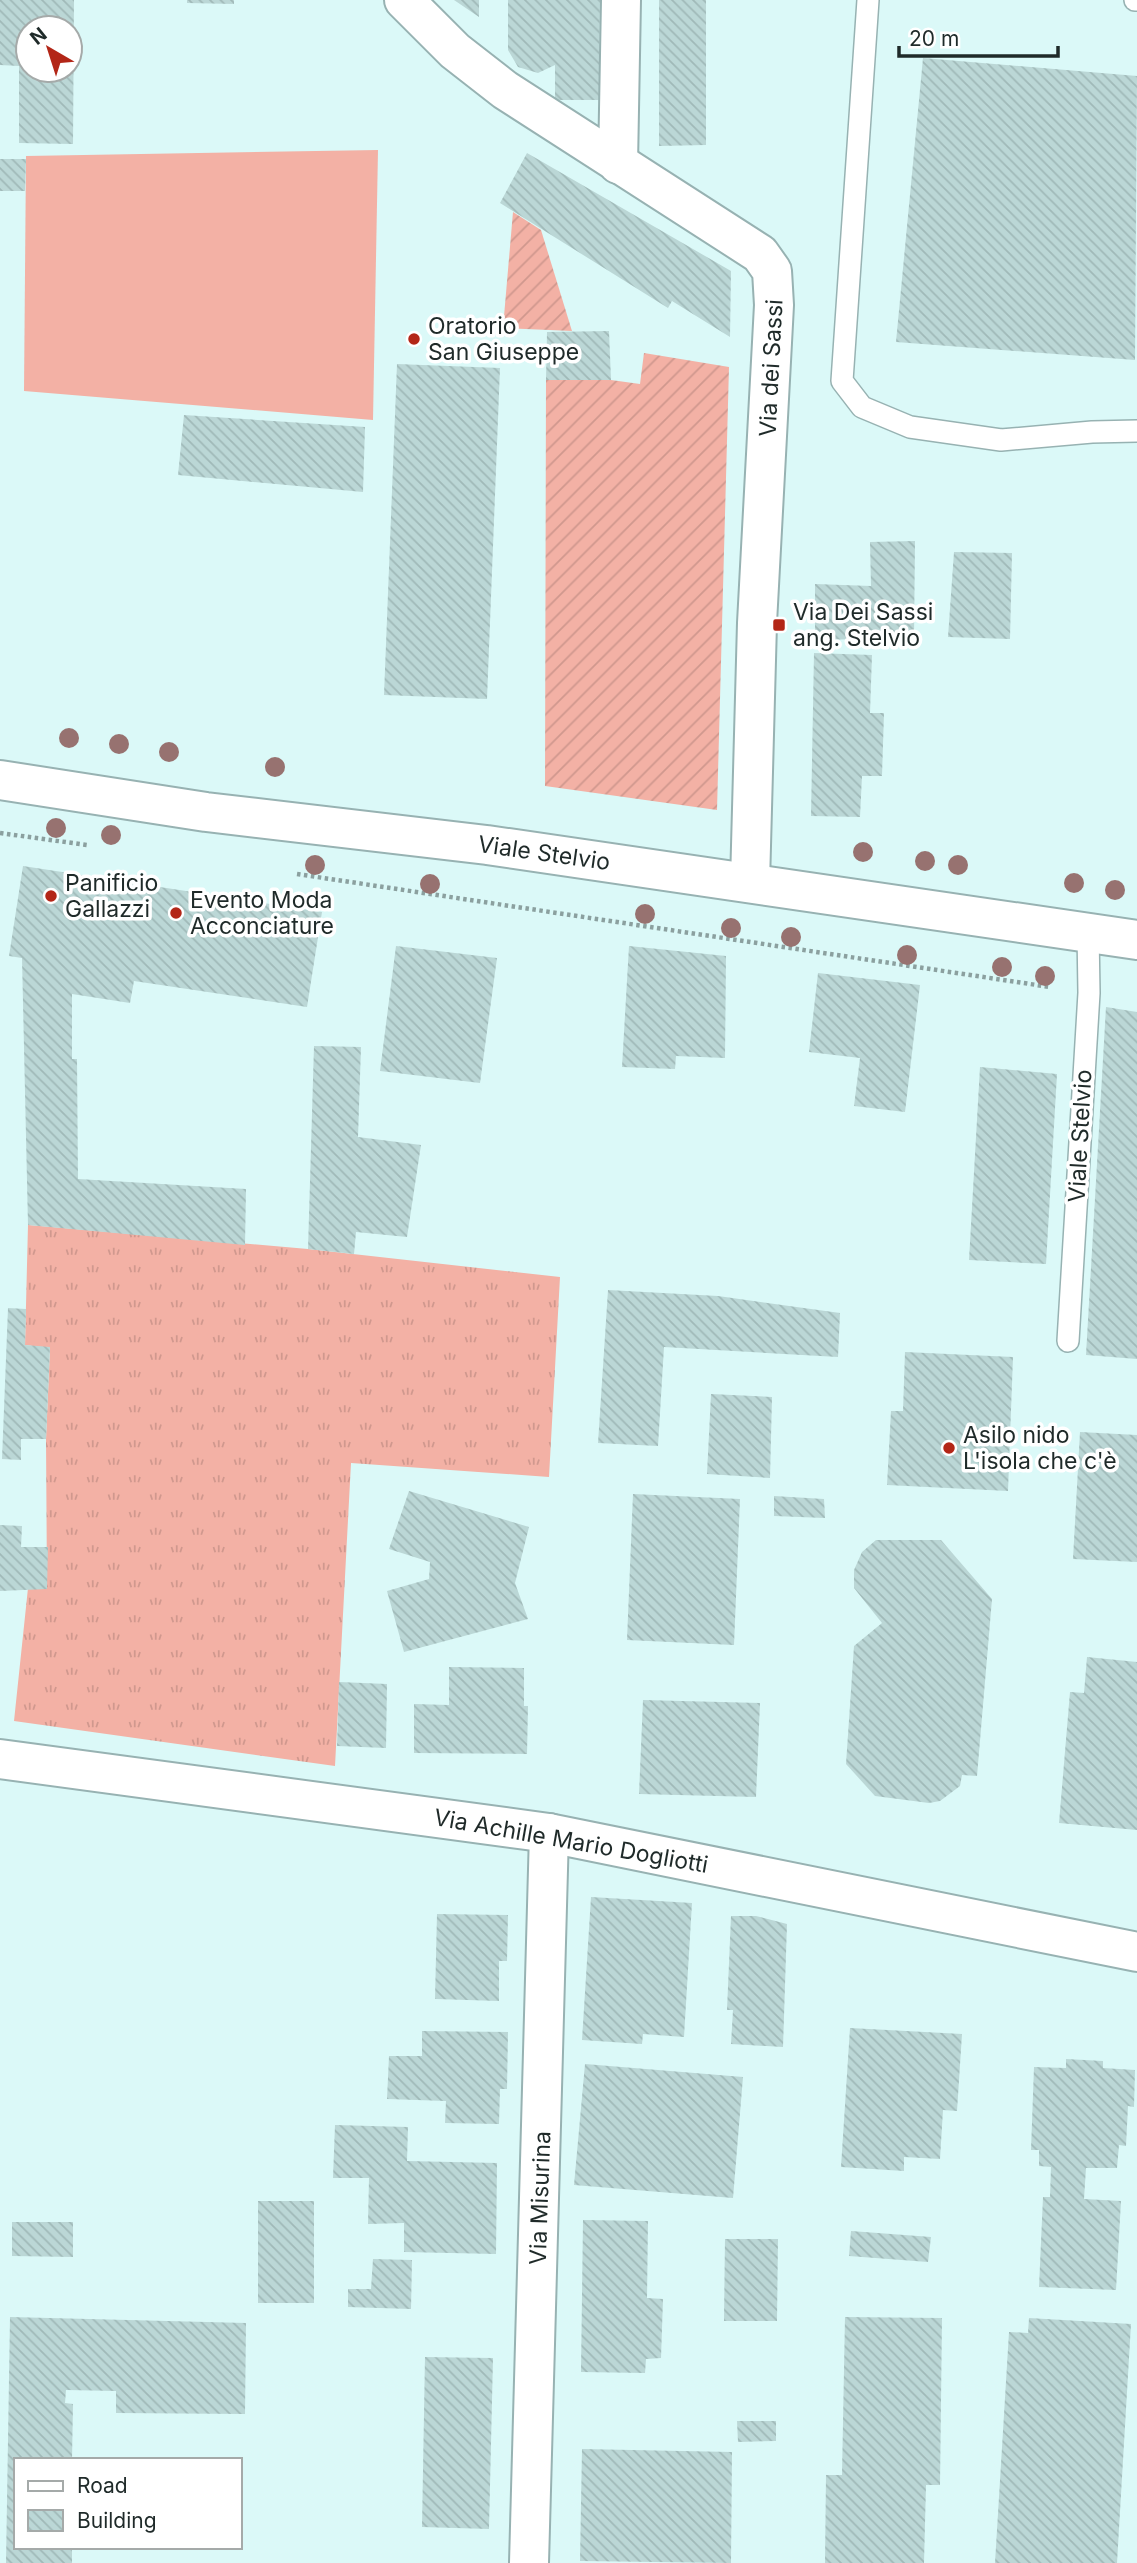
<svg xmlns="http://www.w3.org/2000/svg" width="1137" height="2563" font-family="Inter,sans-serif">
<defs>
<pattern id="grass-tufts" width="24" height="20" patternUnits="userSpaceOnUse" patternTransform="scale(1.75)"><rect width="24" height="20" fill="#f3b1a5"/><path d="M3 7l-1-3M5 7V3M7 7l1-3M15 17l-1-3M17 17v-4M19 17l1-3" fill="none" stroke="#d0988e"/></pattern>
<pattern id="garden-furrows" width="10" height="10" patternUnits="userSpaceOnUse" patternTransform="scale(1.75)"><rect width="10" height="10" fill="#f3b1a5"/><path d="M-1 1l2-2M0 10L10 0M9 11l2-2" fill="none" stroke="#d0988e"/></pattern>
<pattern id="building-back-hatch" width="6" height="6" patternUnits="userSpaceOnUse" patternTransform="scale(1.75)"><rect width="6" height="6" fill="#bbd7d6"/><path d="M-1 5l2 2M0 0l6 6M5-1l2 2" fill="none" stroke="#a0b9b8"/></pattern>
</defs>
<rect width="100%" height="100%" fill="#dbf9f8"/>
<path fill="url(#grass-tufts)" d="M28,1225L308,1249L560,1277L549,1477L351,1463L335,1766L14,1721L28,1588H47L46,1439L50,1348L25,1345Z"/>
<g fill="url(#garden-furrows)">
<path d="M513,212L541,230L572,331L503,328Z"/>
<path d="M644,353L729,367L717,810L545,786L546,380H611L640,384Z"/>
</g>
<path fill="#f3b1a5" d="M378,150L373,420L24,391L26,156Z"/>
<g fill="url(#building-back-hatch)" fill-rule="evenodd">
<path d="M0,0H74L73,144L19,143V66L0,65ZM28,28H70V70H28Z"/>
<path d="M187,0H234V4L187,3Z"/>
<path d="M454,0H479V17Z"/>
<path d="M508,0H600L599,100H555V65L538,73L518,67L508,50Z"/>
<path d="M659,0H706V145L659,146Z"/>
<path d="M923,58L1137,76L1135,360L896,342Z"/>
<path d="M527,153L731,271L730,337L672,301L668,308L500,203Z"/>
<path d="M0,159H26L25,191H0Z"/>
<path d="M609,331L611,380H546L547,332Z"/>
<path d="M397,364L500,368L487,699L384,695Z"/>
<path d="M184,415L365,427L363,492L178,475Z"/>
<path d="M915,541L914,638L815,640V584L871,586L870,542Z"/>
<path d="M954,552L1012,553L1010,639L948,637Z"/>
<path d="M814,653L872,655L870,713H884L882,776H862L860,817L811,816Z"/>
<path d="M23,866L322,912L307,1007L134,981L130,1003L72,994V1059H77L78,1179L246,1189L245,1245L28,1225L22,958L9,956Z"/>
<path d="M396,946L497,958L480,1083L380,1071Z"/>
<path d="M629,946L726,956L725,1058L676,1056L675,1069L622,1067Z"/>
<path d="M818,973L920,985L905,1112L854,1106L860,1058L809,1052Z"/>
<path d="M1106,1007L1137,1012V1359L1086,1355Z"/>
<path d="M314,1046L361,1047L358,1137L421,1145L407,1237L356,1232L354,1254L308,1249Z"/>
<path d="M980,1067L1057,1074L1046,1264L969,1260Z"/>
<path d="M608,1290L718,1296L840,1313L838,1357L664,1347L658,1446L598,1443Z"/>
<path d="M8,1308L26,1309L25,1345L50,1347L46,1439H21V1460L2,1459Z"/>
<path d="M905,1352L1013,1357L1008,1491L887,1485L891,1411H903Z"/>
<path d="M711,1394L772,1397L770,1478L707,1474Z"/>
<path d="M1080,1432L1137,1435V1562L1073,1559Z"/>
<path d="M409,1491L529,1527L515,1583L528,1619L404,1652L387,1591L429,1579L430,1562L389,1549Z"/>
<path d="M633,1494L740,1499L734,1645L627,1640Z"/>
<path d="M774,1496L824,1499L825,1518L774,1516Z"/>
<path d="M0,1525L22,1526L21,1547H48L47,1589L0,1591Z"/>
<path d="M876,1540H941L992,1599L977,1776L962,1775L960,1786L940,1801L929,1803L875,1796L846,1764L854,1646L882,1623L854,1588V1570L862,1552Z"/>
<path d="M1087,1657L1137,1662V1830L1059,1823L1070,1692L1084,1693Z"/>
<path d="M449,1667L524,1668V1706H528L527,1754L414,1753V1704L449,1705Z"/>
<path d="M339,1682L387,1684L386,1748L337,1746Z"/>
<path d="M643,1700L760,1703L756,1797L639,1794Z"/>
<path d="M591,1897L692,1903L684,2037L643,2034L642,2044L582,2040Z"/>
<path d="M437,1914L508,1915L507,1961H499V2001L435,1999Z"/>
<path d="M731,1916H756L787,1924L783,2047L731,2044L733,2010H727Z"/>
<path d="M850,2028L962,2034L957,2111L943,2110L940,2159L904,2157V2171L841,2167Z"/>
<path d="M422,2031L508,2032L507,2089H500L499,2124L445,2123L446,2101L387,2099L389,2056H422Z"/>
<path d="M1066,2059L1103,2061V2068L1135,2070L1134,2107L1128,2106L1126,2146L1119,2145L1117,2168H1086L1084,2199L1121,2201L1116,2290L1039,2287L1043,2197H1050L1051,2167L1039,2166V2150H1031L1034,2067L1066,2068Z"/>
<path d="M585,2064L743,2077L733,2198L574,2185Z"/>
<path d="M335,2125L408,2127L407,2161L497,2163L496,2254L404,2252V2223L368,2224L369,2178H333Z"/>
<rect x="258" y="2201" width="56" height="102"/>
<path d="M583,2220L648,2221L647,2298L663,2299L661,2358L646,2359L645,2373L581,2372Z"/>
<path d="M12,2222H73V2257L12,2256Z"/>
<path d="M851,2231L931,2237L928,2262L849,2256Z"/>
<path d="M725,2239H778L777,2321H724Z"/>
<path d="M373,2259L412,2260L411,2309L348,2307V2289H371Z"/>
<path d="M10,2317L246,2323L245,2414L116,2413V2391L66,2390L65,2403L73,2404L72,2460H16V2547H72V2563H6Z"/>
<path d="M845,2317L942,2318L940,2485H926L924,2563H825L826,2475H842Z"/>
<path d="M1029,2318L1131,2324L1117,2563H995L1009,2332L1028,2333Z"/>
<path d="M425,2357L493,2358L489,2529L422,2527Z"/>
<path d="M737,2421H776V2441L738,2442Z"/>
<path d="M582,2449L732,2452L731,2563L580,2561Z"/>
</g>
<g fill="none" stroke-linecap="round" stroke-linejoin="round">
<g stroke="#97b2b2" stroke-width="24">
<g id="service">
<path d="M868,0L842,381L862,407L910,427L1001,440L1092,432L1137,431"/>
<path d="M1135,0H1137"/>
<path d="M1068,1341L1089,993L1088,932"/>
</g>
</g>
<g stroke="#97b2b2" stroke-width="42">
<g id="minor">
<path d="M404,0L455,51L505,90L760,254L772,271L774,305L757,623L750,883"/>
<path d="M618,164L621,0"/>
<path d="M0,1759L549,1833L1137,1952"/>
<path d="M529,2563L549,1833"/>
</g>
</g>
<g stroke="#97b2b2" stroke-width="42">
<path id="tertiary" d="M0,780L206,812L487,845L1137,940"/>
</g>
<g stroke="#8ba09f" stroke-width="4.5" stroke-dasharray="3.5 3.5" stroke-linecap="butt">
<path d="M0,833L87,845"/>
<path d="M297,874L1050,987"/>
</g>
<use href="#service" stroke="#fff" stroke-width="21"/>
<use href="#minor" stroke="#fff" stroke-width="38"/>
<use href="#tertiary" stroke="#fff" stroke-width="38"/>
</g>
<g fill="#977270">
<circle cx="69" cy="738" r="10"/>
<circle cx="119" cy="744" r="10"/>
<circle cx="169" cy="752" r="10"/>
<circle cx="275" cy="767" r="10"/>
<circle cx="56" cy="828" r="10"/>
<circle cx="111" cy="835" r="10"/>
<circle cx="863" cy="852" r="10"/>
<circle cx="925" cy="861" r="10"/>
<circle cx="315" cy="865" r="10"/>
<circle cx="958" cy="865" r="10"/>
<circle cx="1074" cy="883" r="10"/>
<circle cx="430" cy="884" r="10"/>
<circle cx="1115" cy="890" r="10"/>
<circle cx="645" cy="914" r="10"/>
<circle cx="731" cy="928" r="10"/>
<circle cx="791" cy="937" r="10"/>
<circle cx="907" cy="955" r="10"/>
<circle cx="1002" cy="967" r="10"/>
<circle cx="1045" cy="976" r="10"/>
</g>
<g fill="#b32617" stroke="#fff" stroke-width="2.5">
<circle cx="414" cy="339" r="7"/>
<rect x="772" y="618" width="14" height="14" rx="3.5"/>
<circle cx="51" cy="896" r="7"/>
<circle cx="176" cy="913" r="7"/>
<circle cx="949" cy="1448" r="7"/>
</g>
<g text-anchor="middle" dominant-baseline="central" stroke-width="7" stroke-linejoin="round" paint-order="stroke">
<g font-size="23" fill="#1f2a29" stroke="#fff" text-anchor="start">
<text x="428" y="326">Oratorio<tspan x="428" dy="26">San Giuseppe</tspan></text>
<text x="793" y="612">Via Dei Sassi<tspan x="793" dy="26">ang. Stelvio</tspan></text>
<text x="65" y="883">Panificio<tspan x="65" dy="26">Gallazzi</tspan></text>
<text x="190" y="900">Evento Moda<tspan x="190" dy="26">Acconciature</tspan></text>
<text x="963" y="1435">Asilo nido<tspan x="963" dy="26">L'isola che c'è</tspan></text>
</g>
<g font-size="23" fill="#1f2a29" stroke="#fff">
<text transform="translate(771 368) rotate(-87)">Via dei Sassi</text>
<text transform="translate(544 853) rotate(8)">Viale Stelvio</text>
<text transform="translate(1080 1136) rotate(-87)">Viale Stelvio</text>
<text transform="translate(571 1841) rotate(10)">Via Achille Mario Dogliotti</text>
<text transform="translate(540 2198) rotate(-88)">Via Misurina</text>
</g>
</g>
<rect x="14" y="2458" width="228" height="91" fill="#ffffff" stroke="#a5aaa9" stroke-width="2"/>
<rect x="28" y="2481" width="35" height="10" fill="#ffffff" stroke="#a5aaa9" stroke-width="2"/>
<text x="77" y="2493" font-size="21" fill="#1f2a29">Road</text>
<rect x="28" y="2510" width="35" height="21" fill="url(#building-back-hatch)" stroke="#a5aaa9" stroke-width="2"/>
<text x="77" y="2528" font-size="21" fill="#1f2a29">Building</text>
<g transform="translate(49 49) rotate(321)"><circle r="33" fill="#ffffff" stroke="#a5aaa9" stroke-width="2"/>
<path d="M0-5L12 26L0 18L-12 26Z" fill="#b32617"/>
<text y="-10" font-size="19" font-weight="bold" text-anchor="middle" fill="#1f2a29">N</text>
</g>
<path d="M899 46v10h159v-10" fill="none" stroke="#1f2a29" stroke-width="3.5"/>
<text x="909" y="46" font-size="21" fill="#1f2a29" stroke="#ffffff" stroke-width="5" paint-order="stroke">20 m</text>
</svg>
